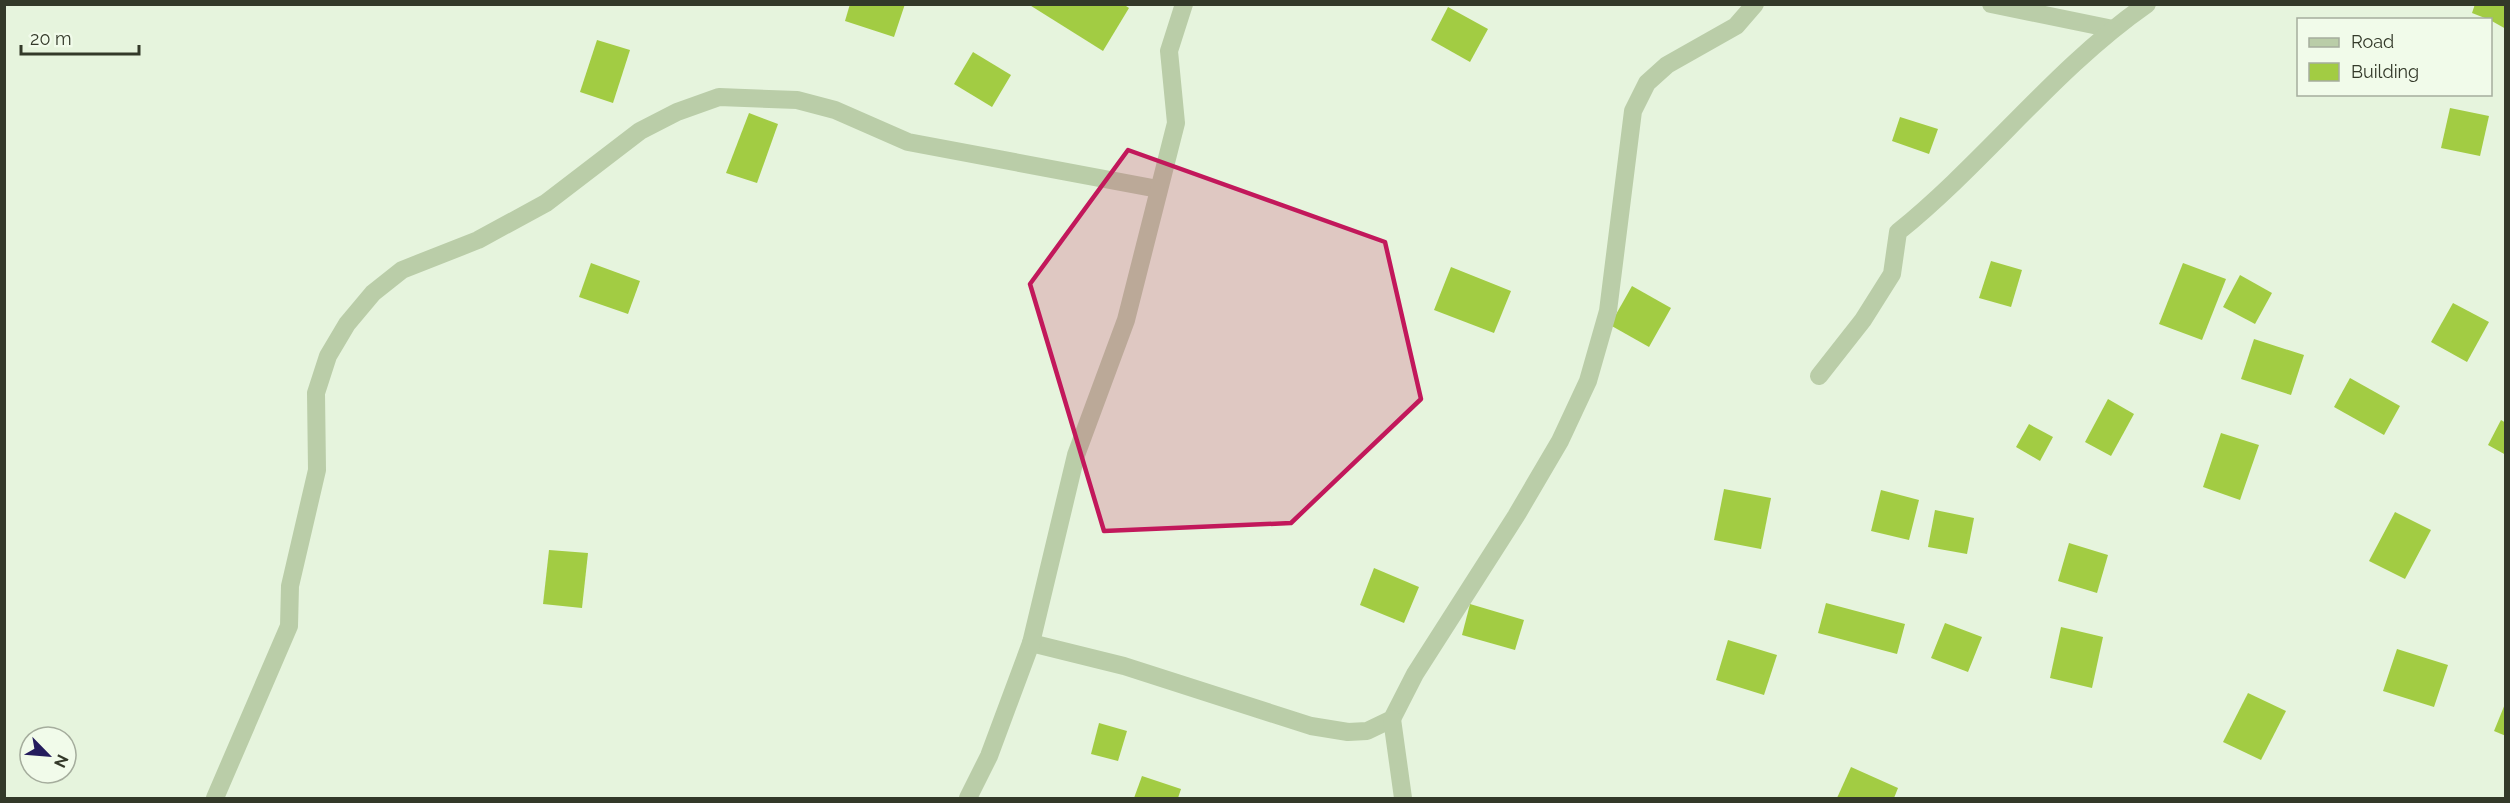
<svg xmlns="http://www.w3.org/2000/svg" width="2510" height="803" font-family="Raleway,sans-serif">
<rect width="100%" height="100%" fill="#e6f4dd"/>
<g fill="#a2cc43">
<path d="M850,4H905L894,37L845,21Z"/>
<path d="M1028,4H1123L1129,8L1103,51Z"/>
<path d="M2475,4H2506V29L2490,20L2472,13Z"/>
<path d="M1448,7L1488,29L1470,62L1431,40Z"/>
<path d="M597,40L630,50L613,103L580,92Z"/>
<path d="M973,52L1011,75L992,107L954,84Z"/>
<path d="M2450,108L2489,116L2480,156L2441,148Z"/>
<path d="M749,113L778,124L757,183L726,173Z"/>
<path d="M1900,117L1938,129L1929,154L1892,141Z"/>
<path d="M1991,261L2022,270L2011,307L1979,298Z"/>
<path d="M591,263L640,281L628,314L579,297Z"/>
<path d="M2183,263L2226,279L2202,340L2159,324Z"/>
<path d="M1451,267L1511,291L1494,333L1434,310Z"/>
<path d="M2240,275L2272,293L2255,324L2223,307Z"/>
<path d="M1632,286L1671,308L1649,347L1610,325Z"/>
<path d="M2453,303L2489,322L2467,362L2431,342Z"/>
<path d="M2254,339L2304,355L2291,395L2241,379Z"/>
<path d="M2350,378L2400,406L2384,435L2334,407Z"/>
<path d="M2108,399L2134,414L2111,456L2085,442Z"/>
<path d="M2501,420L2506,423V455L2488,445Z"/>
<path d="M2029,424L2053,437L2040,461L2016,447Z"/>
<path d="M2221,433L2259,445L2240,500L2203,487Z"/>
<path d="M1724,489L1771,498L1761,549L1714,540Z"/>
<path d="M1881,490L1919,500L1909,540L1871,531Z"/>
<path d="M1935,510L1974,518L1967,554L1928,547Z"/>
<path d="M2395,512L2431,530L2405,579L2369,561Z"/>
<path d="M2069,543L2108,555L2097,593L2058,581Z"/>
<path d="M549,550L588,553L582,608L543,604Z"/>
<path d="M1374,568L1419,587L1404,623L1360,605Z"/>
<path d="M1826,603L1905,624L1897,654L1818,633Z"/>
<path d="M1470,604L1524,620L1515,650L1462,635Z"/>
<path d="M1945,623L1982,637L1968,672L1931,658Z"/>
<path d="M2061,627L2103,637L2092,688L2050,678Z"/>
<path d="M1728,640L1777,655L1764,695L1716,680Z"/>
<path d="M2397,649L2448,665L2434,707L2383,691Z"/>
<path d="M2248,693L2286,711L2261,760L2223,742Z"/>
<path d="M2505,704H2506V736L2494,731Z"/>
<path d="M1099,723L1127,731L1118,761L1091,754Z"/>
<path d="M1851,767L1898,788L1894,798H1837Z"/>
<path d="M1142,776L1181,789L1178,798H1134Z"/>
</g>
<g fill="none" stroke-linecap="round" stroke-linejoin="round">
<g stroke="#bacda8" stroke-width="18">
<path d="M1991,4L2113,29"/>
<path d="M1819,376L1863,320L1892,274L1898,232C1986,161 2055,68 2147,4"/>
<path d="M1031,643L1124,666L1311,726L1348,732L1367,731L1392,719L1415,674L1516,516L1560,441L1588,381L1608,311L1633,111L1647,83L1667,65L1736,26L1755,4"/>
<path d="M1392,719L1403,798"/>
<path d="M215,798L289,626L290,586L317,470L316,393L328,356L347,324L373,293L402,270L478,240L546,203L640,131L677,112L719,97L797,100L835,110L908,142L1158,189"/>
<path d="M968,798L989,756L1031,643L1076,455L1126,320L1176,123L1169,51L1184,4"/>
</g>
</g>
<path fill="#c2185b" fill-opacity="0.2" stroke="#c2185b" stroke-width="4.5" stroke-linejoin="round" d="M1128,150L1385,242L1421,399L1291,523L1104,531L1030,284Z"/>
<rect width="2510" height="803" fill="none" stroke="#333929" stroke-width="12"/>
<rect x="2297" y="18" width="195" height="78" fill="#f1fbea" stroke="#a5ad9d" stroke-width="1.5"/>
<rect x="2309" y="38" width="30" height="9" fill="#bacda8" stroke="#a5ad9d" stroke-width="1.5"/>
<text x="2351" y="48" font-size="18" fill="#333929">Road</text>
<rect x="2309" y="63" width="30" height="18" fill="#a2cc43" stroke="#a5ad9d" stroke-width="1.5"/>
<text x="2351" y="78" font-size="18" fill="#333929">Building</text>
<g transform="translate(48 755) rotate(115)"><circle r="28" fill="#f1fbea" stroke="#a5ad9d" stroke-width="1.5"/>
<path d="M0-4.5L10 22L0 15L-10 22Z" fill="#241c5d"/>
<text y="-9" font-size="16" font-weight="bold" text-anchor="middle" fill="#333929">N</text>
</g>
<path d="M21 45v9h118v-9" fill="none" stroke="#333929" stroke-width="3"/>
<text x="30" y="45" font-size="18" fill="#333929" stroke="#f1fbea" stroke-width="4.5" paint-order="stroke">20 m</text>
</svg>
